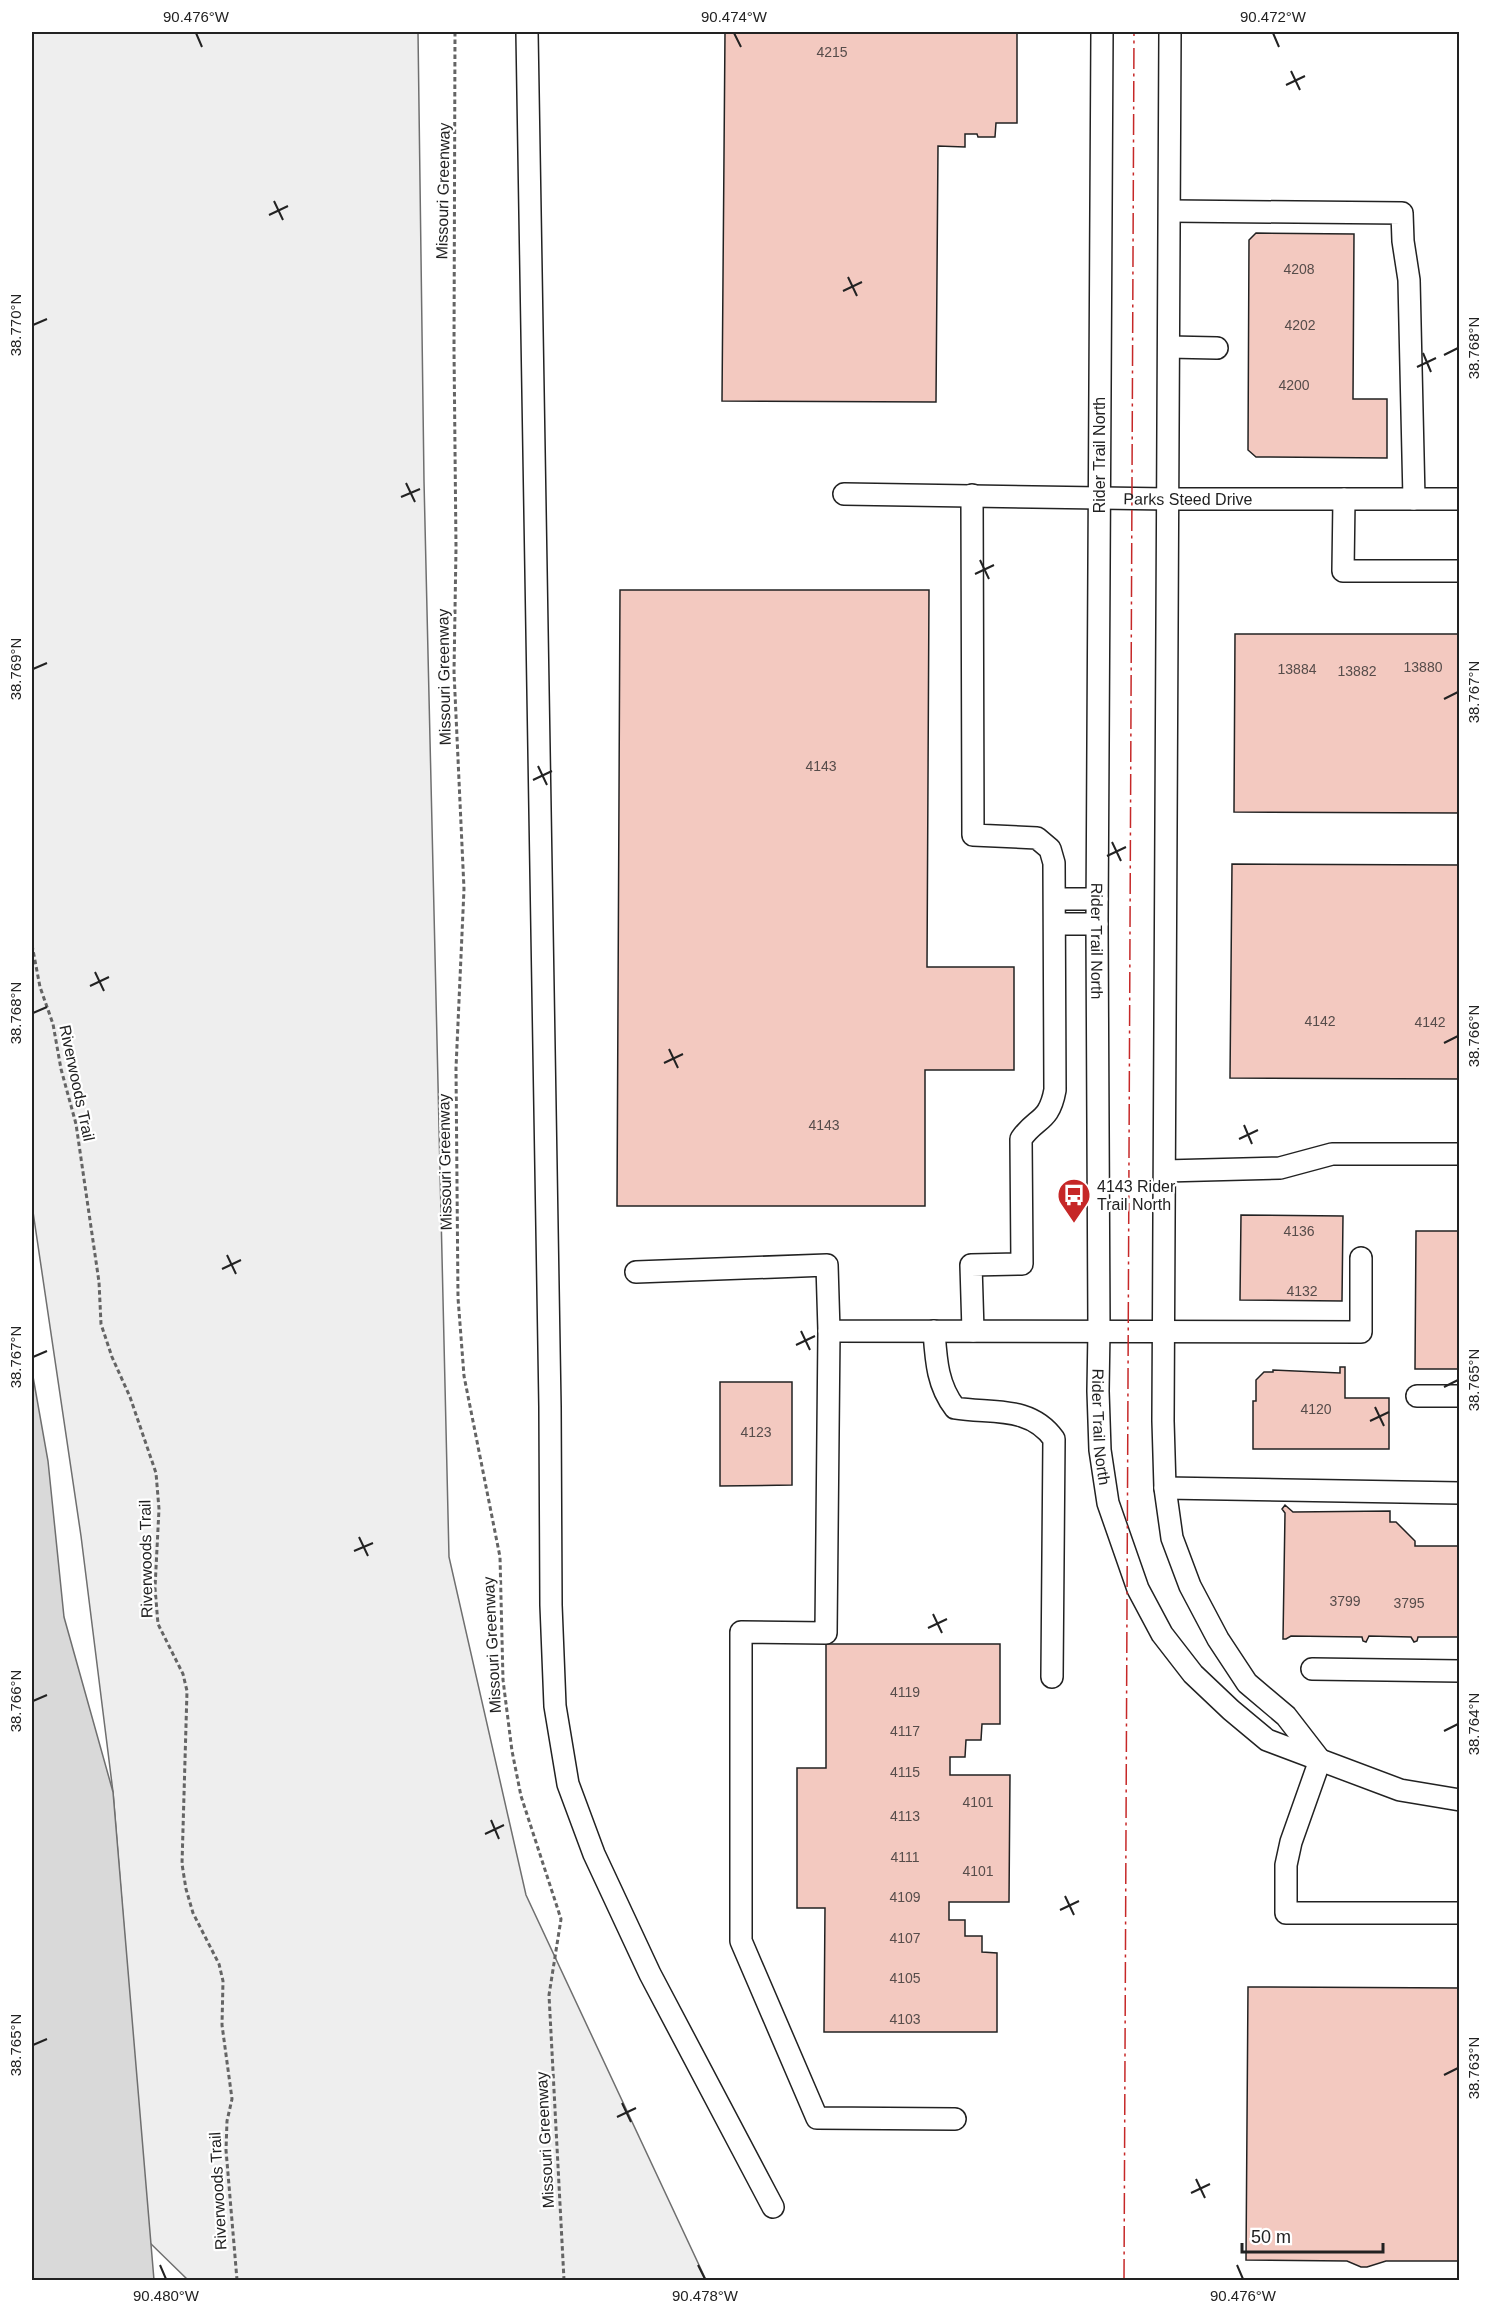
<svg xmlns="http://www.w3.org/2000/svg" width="1491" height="2312" font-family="Helvetica,sans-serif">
<rect width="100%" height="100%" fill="#fff"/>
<path fill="#eee" stroke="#6f6f6f" stroke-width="1.5" d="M32,32H418L424,481L449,1557L526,1895L706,2280H188L149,2242L113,1792L81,1536L32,1205Z"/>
<path fill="#d9d9d9" stroke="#6f6f6f" stroke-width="1.5" d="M32,1371L48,1461L64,1617L113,1792L154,2280H32Z"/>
<g fill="#f3c9c0" stroke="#222" stroke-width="1.5">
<path d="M725,32H1017V123H996L995,137H978L977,134H965V147L938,146L936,402L722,401Z"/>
<path d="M1256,233L1354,234L1353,399H1387V458L1256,457L1248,450L1249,240Z"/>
<path d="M620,590H929L927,967H1014V1070H925V1206H617Z"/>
<path d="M1235,634H1460V813L1234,812Z"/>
<path d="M1232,864L1460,865V1079L1230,1078Z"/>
<path d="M1241,1215L1343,1216L1342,1301L1240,1300Z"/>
<path d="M1416,1231H1460V1369H1415Z"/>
<path d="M1340,1367H1345V1398H1389V1449H1253V1401H1256V1380L1264,1372H1273V1370L1340,1373Z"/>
<path d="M720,1382H792V1485L720,1486Z"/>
<path d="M1285,1505L1293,1512L1390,1511V1522H1396L1415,1541V1546H1460V1637H1418L1417,1641L1414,1642L1411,1637L1369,1636L1366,1642L1363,1641L1362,1637L1291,1636L1286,1639H1283L1285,1513L1282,1509Z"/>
<path d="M826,1644H1000V1724H982L981,1740H966L965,1757H950V1775H1010L1009,1902H949V1920H965V1936H982V1952L997,1953V2032H824L825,1908H797V1768H826Z"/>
<path d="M1248,1987L1460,1988V2261H1386L1367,2267H1361L1347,2261L1246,2260Z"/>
</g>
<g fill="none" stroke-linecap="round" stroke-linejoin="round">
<g stroke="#222" stroke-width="24">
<g id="minor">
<path d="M527,32L550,1407L551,1605L555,1706L568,1784L594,1854L650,1974L773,2207"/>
<path id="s1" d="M1102,32L1097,924L1099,1330L1098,1391L1100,1450L1108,1503L1138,1589L1162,1634L1193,1674L1231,1710L1267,1740L1400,1790L1460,1800"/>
<path d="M1170,32L1163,1421L1165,1488L1172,1538L1190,1586L1218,1639L1247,1683L1286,1716L1320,1760"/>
<path d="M1170,211L1402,213L1403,241L1409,280L1414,499"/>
<path d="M1169,347L1217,348"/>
<path id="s2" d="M844,494L1168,499H1460"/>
<path d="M972,495L973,835L1037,838L1050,849L1054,863L1055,1090C1049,1123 1036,1117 1021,1139L1022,1264L971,1265L973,1331"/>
<path d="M1344,499L1343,571H1460"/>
<path d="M1055,899H1097"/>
<path d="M1055,924H1097"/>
<path d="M1165,1171L1280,1168L1332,1154H1460"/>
<path d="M636,1272L827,1265L829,1331L1361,1332V1258"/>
<path d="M829,1331L826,1633L741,1632V1941L817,2118L955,2119"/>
<path d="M934,1331C936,1359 937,1385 955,1408C991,1414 1030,1405 1054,1439L1052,1677"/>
<path d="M1417,1396H1460"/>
<path d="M1165,1488L1460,1493"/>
<path d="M1312,1669L1460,1671"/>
<path d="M1320,1760L1291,1842L1286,1865V1913H1460"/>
</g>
</g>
<g stroke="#646464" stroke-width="3" stroke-dasharray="4.5 3" stroke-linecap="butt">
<path d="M455,32L454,349L456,548L454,672L464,889L456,1068L458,1298L464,1376L500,1557L503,1680L512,1751L521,1796L561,1919L549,1995L564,2280"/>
<path d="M32,945L40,987L53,1024L61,1069L76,1124L99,1282L101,1324L112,1357L130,1397L156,1473L159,1509L155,1588L158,1624L183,1674L187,1691L182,1864L186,1889L193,1913L219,1964L223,1981L222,2025L232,2099L227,2121L226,2150L237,2280"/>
</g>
<use href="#minor" stroke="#fff" stroke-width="21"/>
<path stroke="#c62828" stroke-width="1.5" stroke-dasharray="21 4.5 3 4.5" stroke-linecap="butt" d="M1124,2280L1134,32"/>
</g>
<path fill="none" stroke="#222" stroke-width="2" d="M196,33L202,47M734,33L741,47M1273,33L1279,47M1291,71L1300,90M1286,85L1305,76M274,201L283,220M269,215L288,206M848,277L857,296M843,291L862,282M33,325L47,319M1423,353L1431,372M1444,355L1458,348M1417,367L1436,358M406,483L415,502M401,497L420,489M980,560L989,579M975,574L994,565M33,669L47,663M1444,699L1458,692M538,766L547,785M533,780L552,771M1112,842L1121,861M1107,856L1126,847M95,972L104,991M90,986L109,977M33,1013L47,1007M1444,1043L1458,1036M669,1049L678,1068M664,1063L683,1054M1244,1125L1252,1144M1239,1139L1258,1130M227,1255L236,1274M222,1269L241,1260M801,1331L810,1350M796,1345L815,1336M33,1357L47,1351M1444,1387L1458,1380M1375,1407L1384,1426M1370,1421L1389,1412M359,1537L368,1556M354,1551L373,1543M933,1614L942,1633M928,1628L947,1619M33,1701L47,1695M1444,1731L1458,1724M491,1820L499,1839M485,1834L504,1825M1065,1896L1074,1915M1060,1910L1079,1901M33,2045L47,2039M1444,2075L1458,2068M622,2103L631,2122M617,2117L636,2108M1196,2179L1205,2198M1191,2193L1210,2184M160,2265L166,2279M698,2265L705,2279M1237,2265L1243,2279"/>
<defs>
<g id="bus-pin" transform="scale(1.725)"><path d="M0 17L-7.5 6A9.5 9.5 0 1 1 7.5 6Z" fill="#c62828" stroke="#fff"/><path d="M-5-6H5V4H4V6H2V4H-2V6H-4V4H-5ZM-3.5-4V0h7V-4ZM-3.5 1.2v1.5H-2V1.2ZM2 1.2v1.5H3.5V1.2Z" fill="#fff"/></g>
</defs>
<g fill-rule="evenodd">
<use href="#bus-pin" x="1074" y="1195"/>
</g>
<g text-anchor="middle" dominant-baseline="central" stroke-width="4.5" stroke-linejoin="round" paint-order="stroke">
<g font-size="14" fill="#564c4a">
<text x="832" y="52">4215</text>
<text x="1299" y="269">4208</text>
<text x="1300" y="325">4202</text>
<text x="1294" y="385">4200</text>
<text x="1423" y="667">13880</text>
<text x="1297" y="669">13884</text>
<text x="1357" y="671">13882</text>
<text x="821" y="766">4143</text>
<text x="1320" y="1021">4142</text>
<text x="1430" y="1022">4142</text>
<text x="824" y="1125">4143</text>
<text x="1299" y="1231">4136</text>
<text x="1302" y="1291">4132</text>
<text x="1316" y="1409">4120</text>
<text x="756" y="1432">4123</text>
<text x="1345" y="1601">3799</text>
<text x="1409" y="1603">3795</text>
<text x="905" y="1692">4119</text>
<text x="905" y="1731">4117</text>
<text x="905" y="1772">4115</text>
<text x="978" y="1802">4101</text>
<text x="905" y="1816">4113</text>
<text x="905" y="1857">4111</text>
<text x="978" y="1871">4101</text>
<text x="905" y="1897">4109</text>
<text x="905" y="1938">4107</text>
<text x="905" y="1978">4105</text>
<text x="905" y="2019">4103</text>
</g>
<g font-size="16" fill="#222" stroke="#fff">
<text transform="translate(443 191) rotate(-89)">Missouri Greenway</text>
<text transform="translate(1099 455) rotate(-90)">Rider Trail North</text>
<text stroke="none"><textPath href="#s2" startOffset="344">Parks Steed Drive</textPath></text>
<text transform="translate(444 677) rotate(-91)">Missouri Greenway</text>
<text stroke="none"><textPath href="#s1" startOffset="909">Rider Trail North</textPath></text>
<text transform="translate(77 1083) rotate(78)">Riverwoods Trail</text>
<text transform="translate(445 1162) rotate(-91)">Missouri Greenway</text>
<text stroke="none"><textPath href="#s1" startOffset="1395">Rider Trail North</textPath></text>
<text transform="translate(146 1559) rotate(-91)">Riverwoods Trail</text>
<text transform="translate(492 1645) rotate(-93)">Missouri Greenway</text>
<text transform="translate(545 2140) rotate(-93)">Missouri Greenway</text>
<text transform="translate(218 2191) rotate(-93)">Riverwoods Trail</text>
</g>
<g font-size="16" fill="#222" stroke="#fff" text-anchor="start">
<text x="1097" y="1186">4143 Rider<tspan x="1097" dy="18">Trail North</tspan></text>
</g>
</g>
<rect width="1491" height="2312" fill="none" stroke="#ffffff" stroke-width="66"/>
<path d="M1242 2243v9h141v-9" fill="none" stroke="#222222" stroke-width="3"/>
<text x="1251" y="2243" font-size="18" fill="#222222" stroke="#ffffff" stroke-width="4.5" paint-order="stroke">50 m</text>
<rect x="33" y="33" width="1425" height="2246" fill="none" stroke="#222" stroke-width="2"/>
<g font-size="15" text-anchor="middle" fill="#222">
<text x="196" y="22">90.476°W</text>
<text x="734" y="22">90.474°W</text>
<text x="1273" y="22">90.472°W</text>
<text transform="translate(16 325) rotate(-90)" y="5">38.770°N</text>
<text transform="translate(1474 348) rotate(-90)" y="5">38.768°N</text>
<text transform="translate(16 669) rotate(-90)" y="5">38.769°N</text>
<text transform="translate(1474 692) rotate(-90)" y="5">38.767°N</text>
<text transform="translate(16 1013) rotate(-90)" y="5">38.768°N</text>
<text transform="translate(1474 1036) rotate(-90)" y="5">38.766°N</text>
<text transform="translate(16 1357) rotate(-90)" y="5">38.767°N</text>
<text transform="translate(1474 1380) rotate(-90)" y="5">38.765°N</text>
<text transform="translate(16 1701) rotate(-90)" y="5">38.766°N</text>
<text transform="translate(1474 1724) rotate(-90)" y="5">38.764°N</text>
<text transform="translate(16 2045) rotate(-90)" y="5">38.765°N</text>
<text transform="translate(1474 2068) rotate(-90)" y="5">38.763°N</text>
<text x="166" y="2301">90.480°W</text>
<text x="705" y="2301">90.478°W</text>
<text x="1243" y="2301">90.476°W</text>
</g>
</svg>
